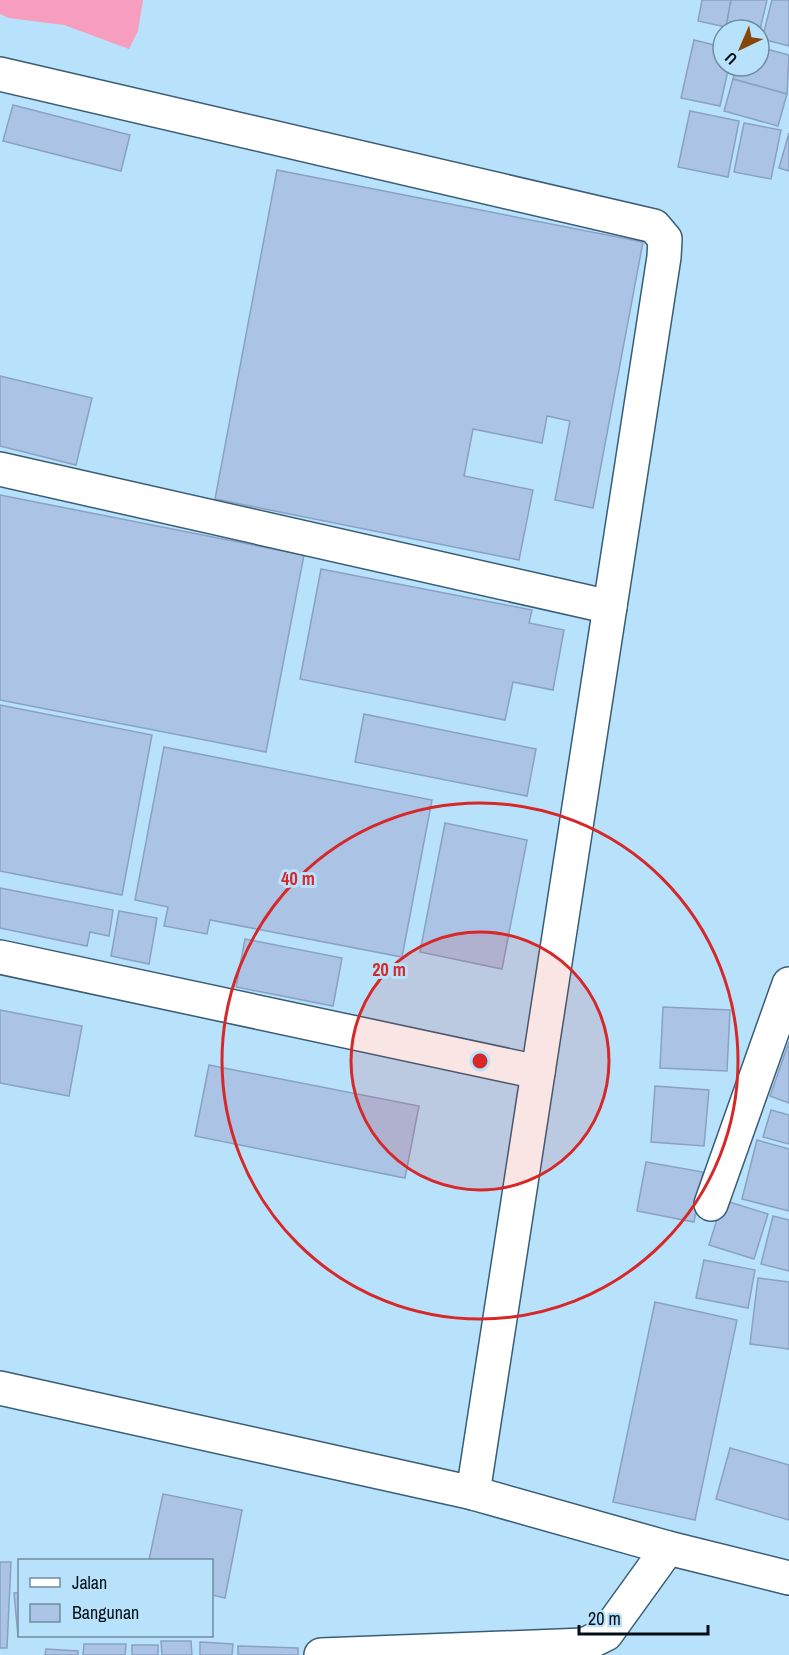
<svg xmlns="http://www.w3.org/2000/svg" width="789" height="1655" font-family="'Archivo Narrow',sans-serif">
<rect width="100%" height="100%" fill="#b8e1fb"/>
<path fill="#f79ebf" d="M0,0H143L138,31L129,49L64,25L9,18L0,14Z"/>
<g fill="#abc4e6" stroke="#89a1c3" stroke-width="1.5">
<path d="M702,0H731L726,27L698,21Z"/>
<path d="M731,0H767L759,34V30L726,27Z"/>
<path d="M772,0H789V46L762,39Z"/>
<path d="M694,40L723,47V66H729L720,106L681,98Z"/>
<path d="M759,47L789,55L787,94L733,79L737,66H759Z"/>
<path d="M733,79L787,94L778,126L724,111Z"/>
<path d="M13,105L130,135L121,171L3,141Z"/>
<path d="M690,111L739,121L728,177L678,167Z"/>
<path d="M744,123L781,130L771,179L734,172Z"/>
<path d="M789,133V171L779,168Z"/>
<path d="M277,170L643,242L593,508L555,500L570,421L547,416L542,443L473,429L464,476L533,490L519,560L215,499Z"/>
<path d="M0,376L92,398L76,465L0,446Z"/>
<path d="M0,495L304,555L266,752L0,700Z"/>
<path d="M321,569L532,610L529,623L564,630L553,690L513,682L505,720L300,679Z"/>
<path d="M0,705L152,735L122,895L0,871Z"/>
<path d="M364,714L536,749L527,796L355,762Z"/>
<path d="M164,747L432,800L402,957L210,920L207,934L164,926L168,907L135,900Z"/>
<path d="M445,823L527,840L502,969L420,952Z"/>
<path d="M0,888L113,910L109,936L90,932L87,946L0,928Z"/>
<path d="M119,911L157,918L149,964L111,956Z"/>
<path d="M245,939L342,958L333,1006L236,987Z"/>
<path d="M663,1007L730,1010L727,1071L660,1068Z"/>
<path d="M0,1010L82,1026L69,1096L0,1083Z"/>
<path d="M789,1042V1103L770,1096Z"/>
<path d="M209,1065L419,1106L405,1178L195,1136Z"/>
<path d="M655,1086L709,1090L704,1146L651,1142Z"/>
<path d="M771,1110L789,1115V1144L763,1137Z"/>
<path d="M757,1140L789,1149V1211L742,1199Z"/>
<path d="M646,1162L703,1172L694,1222L637,1211Z"/>
<path d="M723,1200L768,1214L754,1259L709,1245Z"/>
<path d="M773,1216L789,1220V1271L761,1264Z"/>
<path d="M704,1260L755,1270L748,1308L696,1298Z"/>
<path d="M758,1278L789,1282V1349L750,1344Z"/>
<path d="M655,1302L737,1320L695,1520L613,1502Z"/>
<path d="M730,1448L789,1465V1520L716,1499Z"/>
<path d="M163,1494L242,1510L225,1598L212,1595V1560H149Z"/>
<path d="M0,1562H11L7,1648H0Z"/>
<path d="M14,1593H20V1636H27H18Z"/>
<path d="M161,1641H191L192,1655H162Z"/>
<path d="M200,1642L233,1644L232,1655H200Z"/>
<path d="M84,1644H126L125,1655H83Z"/>
<rect x="132" y="1645" width="26" height="10"/>
<path d="M238,1646L298,1648V1655H238Z"/>
<path d="M46,1649L78,1651V1655H45Z"/>
</g>
<g fill="none" stroke-linecap="round" stroke-linejoin="round">
<g stroke="#395d74" stroke-width="36">
<g id="minor">
<path d="M0,74L654,226L665,239L664,257L473,1493"/>
<path d="M0,469L610,607"/>
<path d="M0,957L538,1072"/>
<path d="M711,1204L789,984"/>
<path d="M0,1388L473,1493L668,1548L789,1578"/>
<path d="M321,1655L584,1645L606,1634L668,1548"/>
</g>
</g>
<use href="#minor" stroke="#fff" stroke-width="33"/>
</g>
<circle cx="480" cy="1061" r="129" fill="#d62828" fill-opacity=".12"/>
<g fill="none" stroke="#d62828" stroke-width="3">
<circle cx="480" cy="1061" r="129"/>
<circle cx="480" cy="1061" r="258"/>
</g>
<circle cx="480" cy="1061" r="9" fill="#d62828" stroke="#b8e1fb" stroke-width="3"/>
<g font-size="18" text-anchor="middle" font-weight="bold" fill="#d62828" stroke="#b8e1fb" stroke-width="6" stroke-linejoin="round" paint-order="stroke">
<text x="298" y="885">40 m</text>
<text x="389" y="976">20 m</text>
</g>
<rect x="18" y="1559" width="195" height="78" fill="#b8e1fb" stroke="#6f8d9f" stroke-width="1.5"/>
<rect x="30" y="1578" width="30" height="9" fill="#ffffff" stroke="#6f8d9f" stroke-width="1.5"/>
<text x="72" y="1589" font-size="18" fill="#020e16">Jalan</text>
<rect x="30" y="1604" width="30" height="18" fill="#abc4e6" stroke="#6f8d9f" stroke-width="1.5"/>
<text x="72" y="1619" font-size="18" fill="#020e16">Bangunan</text>
<g transform="translate(741 48) rotate(224)"><circle r="28" fill="#b8e1fb" stroke="#6f8d9f" stroke-width="1.5"/>
<path d="M0-4.5L10 22L0 15L-10 22Z" fill="#85460a"/>
<text y="-9" font-size="16" font-weight="bold" text-anchor="middle" fill="#020e16">U</text>
</g>
<path d="M579 1625v9h129v-9" fill="none" stroke="#020e16" stroke-width="3"/>
<text x="588" y="1625" font-size="18" fill="#020e16" stroke="#b8e1fb" stroke-width="4.5" paint-order="stroke">20 m</text>
</svg>
